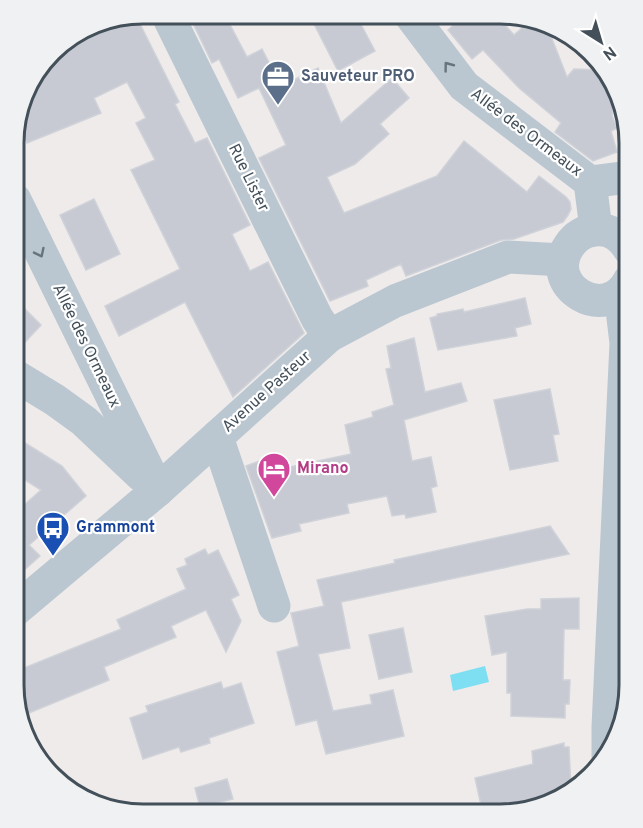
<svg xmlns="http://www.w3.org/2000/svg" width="643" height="828" font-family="Overpass,sans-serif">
<rect width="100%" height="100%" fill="#efebeb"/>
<path fill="#7edff2" d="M485,666L489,682L453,691L450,675Z"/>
<g fill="#c7cad2" stroke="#cfd2d8" stroke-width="1.5">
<path d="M464,15H496L514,35L531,20L547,26L567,77L574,69L603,70L615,84L612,116L617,128L611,131L617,152L593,161L555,132L561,123L519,88L483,50L472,59L448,30Z"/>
<path d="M357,17L375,51L338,71L311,18Z"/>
<path d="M191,19H227L247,57L262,49L281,86L318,68L341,123L392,78L409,98L380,124L389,134L355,164L327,177L344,213L437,176L464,141L527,192L539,176L566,197L570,202L571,209L568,215L563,222L514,239L501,240L406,276L401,264L366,280L368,286L330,301L259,158L286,145L259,88L238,98L219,59L212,63Z"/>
<path d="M101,20H138L179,102L175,104L195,143L207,138L250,225L232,234L250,271L268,262L304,333L233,397L185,302L119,336L105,306L180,269L131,170L155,160L136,123L146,118L127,82L94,98L101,113L27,143L17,119L31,79L58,45Z"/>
<path d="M94,199L120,254L86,270L60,215Z"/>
<path d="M14,298L41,325L14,354Z"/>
<path d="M525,298L531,324L515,328L517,336L438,350L430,318L437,316V314L463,309L464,312Z"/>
<path d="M414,338L425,392L461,383L467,401L404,420L412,461L431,457L437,486L431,488L436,512L406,518L405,514L392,516L387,496L347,504L349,513L299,524L301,531L272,538L246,466L275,455L280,469L351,454L345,425L373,417L372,412L394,405L386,369L391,368L387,346Z"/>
<path d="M550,389L559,434L553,435L558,461L510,470L494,400Z"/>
<path d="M14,436L62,466L86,496L29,545L40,556L14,579V514L41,490L14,473Z"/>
<path d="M550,526L569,554L341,602L350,648L318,654L333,711L372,704L370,695L393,690L404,736L326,754L317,720L296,725L277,652L299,646L291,613L324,606L317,580L395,563L394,560Z"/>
<path d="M205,549L208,555L218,550L239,595L231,599L241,621L226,652L206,610L171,626L176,637L104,667L109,680L24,715L17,702L14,685V672L121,629L117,620L186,589L177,569L187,565L185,559Z"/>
<path d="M579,598V629H564L563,680H570L569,704H565V718L511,716V693H507V652L492,655L485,616L527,609H541V599Z"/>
<path d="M403,628L412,672L379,679L369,635Z"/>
<path d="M221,682L223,689L241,683L254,723L209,738L210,743L181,752L179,747L143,759L130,718L148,712L146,706Z"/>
<path d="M564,743V747H569L571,789L558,801L500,814H483L475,778L533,764L532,751Z"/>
<path d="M227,779L233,799L200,807L195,788Z"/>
</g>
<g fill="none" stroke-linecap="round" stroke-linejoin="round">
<g stroke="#bbc7d0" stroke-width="33">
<path d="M411,16L464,86L590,182L596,229"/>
<path d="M170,20L317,318L329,336"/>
<path d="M590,182L629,177"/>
<path d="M15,200L158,490"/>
<path d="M629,281C606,325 542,286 569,246C575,237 584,231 595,230C610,228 622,237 629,249"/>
<path d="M14,375L55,400L84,421L141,475"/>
<path d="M217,437L274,606"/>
<path d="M14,611L158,490L329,336L395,301L508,257L563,260"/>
<path d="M608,756V727L626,343L620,293"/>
</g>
</g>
<defs><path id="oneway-chevron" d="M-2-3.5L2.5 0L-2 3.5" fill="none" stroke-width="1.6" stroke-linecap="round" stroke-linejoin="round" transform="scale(1.5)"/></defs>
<g stroke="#67747d">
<use href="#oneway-chevron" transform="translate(448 66) rotate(-127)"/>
<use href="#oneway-chevron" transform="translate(40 253) rotate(64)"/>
</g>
<defs>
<g id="office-pin" transform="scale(1.725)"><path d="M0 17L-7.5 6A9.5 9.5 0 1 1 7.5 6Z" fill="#5c6f8a" stroke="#fff"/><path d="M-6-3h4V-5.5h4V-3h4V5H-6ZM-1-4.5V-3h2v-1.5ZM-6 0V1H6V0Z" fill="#fff"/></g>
<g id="hotel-pin" transform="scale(1.725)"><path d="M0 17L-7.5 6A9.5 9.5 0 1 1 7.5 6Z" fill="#d1479c" stroke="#fff"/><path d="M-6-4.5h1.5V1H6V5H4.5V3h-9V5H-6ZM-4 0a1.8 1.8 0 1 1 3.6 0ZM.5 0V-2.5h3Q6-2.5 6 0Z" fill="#fff"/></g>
<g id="bus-pin" transform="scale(1.725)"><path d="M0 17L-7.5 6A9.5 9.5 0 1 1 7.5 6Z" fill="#1a4fb4" stroke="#fff"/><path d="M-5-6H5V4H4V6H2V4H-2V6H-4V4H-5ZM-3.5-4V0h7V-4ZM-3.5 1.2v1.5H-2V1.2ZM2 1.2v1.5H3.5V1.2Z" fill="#fff"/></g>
</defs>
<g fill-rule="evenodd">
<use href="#office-pin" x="278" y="77"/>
<use href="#hotel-pin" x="274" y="469"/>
<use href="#bus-pin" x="53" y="528"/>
</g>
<g text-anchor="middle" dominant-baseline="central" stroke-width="4.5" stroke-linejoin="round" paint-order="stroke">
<g font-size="16" font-weight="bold" fill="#4e5e75" stroke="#fff" text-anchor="start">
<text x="301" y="77">Sauveteur PRO</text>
</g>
<g font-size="16" fill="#43505a" stroke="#fff">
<text transform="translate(526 133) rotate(37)">Allée des Ormeaux</text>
<text transform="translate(248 178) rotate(64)">Rue Lister</text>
<text transform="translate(86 346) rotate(64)">Allée des Ormeaux</text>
<text transform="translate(267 392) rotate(-42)">Avenue Pasteur</text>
</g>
<g font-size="16" font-weight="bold" fill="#b23c85" stroke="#fff" text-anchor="start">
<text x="297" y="469">Mirano</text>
</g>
<g font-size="16" font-weight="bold" fill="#164399" stroke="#fff" text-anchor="start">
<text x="76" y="528">Grammont</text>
</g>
</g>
<path d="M0 0H643V828H0ZM143 24H500A119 119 0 0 1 619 143V685A119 119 0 0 1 500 804H143A119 119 0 0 1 24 685V143A119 119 0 0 1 143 24Z" fill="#f0f1f2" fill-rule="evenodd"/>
<path fill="none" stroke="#43505a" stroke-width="3" d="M143 24H500A119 119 0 0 1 619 143V685A119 119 0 0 1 500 804H143A119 119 0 0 1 24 685V143A119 119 0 0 1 143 24Z"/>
<g transform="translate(601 42) rotate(143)" stroke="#ffffff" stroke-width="4.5" paint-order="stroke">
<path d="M0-4.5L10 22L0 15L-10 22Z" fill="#43505a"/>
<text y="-9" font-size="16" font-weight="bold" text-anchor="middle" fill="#43505a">N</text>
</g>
</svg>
